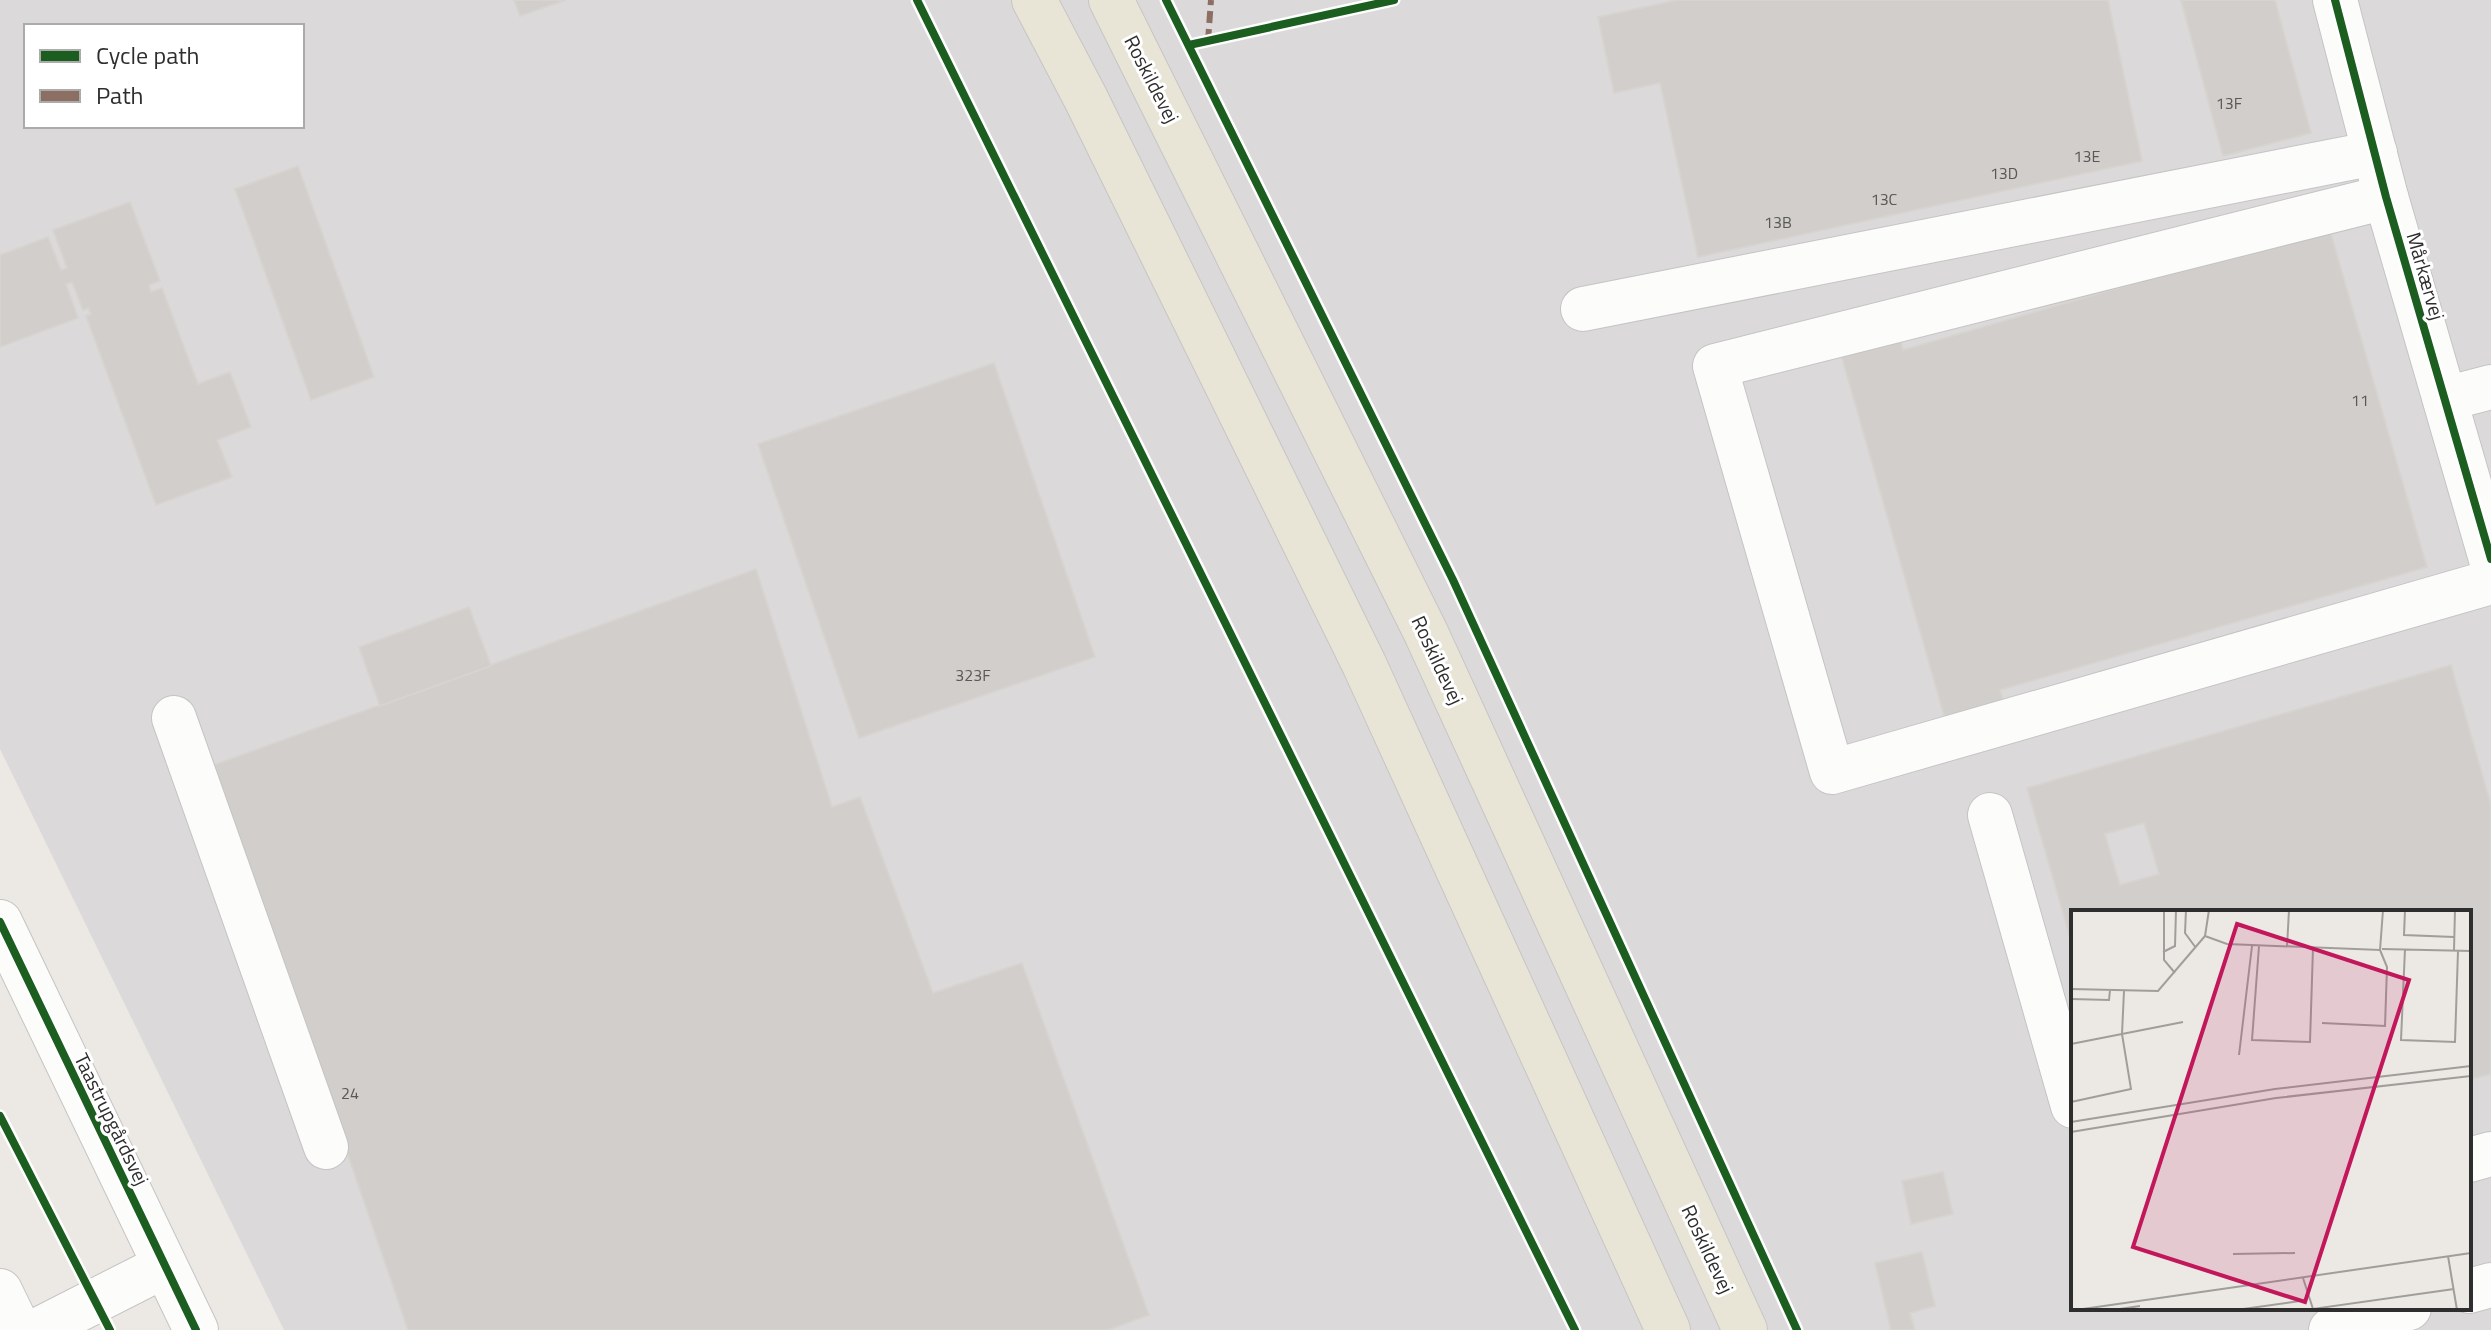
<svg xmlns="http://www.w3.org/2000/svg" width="2491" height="1330" font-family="'Titillium Web',sans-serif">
<rect width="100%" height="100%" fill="#ece8e4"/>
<path fill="#dcd9db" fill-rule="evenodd" d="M0,0H2491V1330H284L0,749ZM26,26H302V126H26ZM2073,912H2469V1308H2073Z"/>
<g fill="#d1cecb" stroke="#d7d4d0" stroke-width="2" fill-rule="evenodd">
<path d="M514,0H566L520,16Z"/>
<path d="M1677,0H2108L2142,161L1698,257L1660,83L1614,93L1598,17Z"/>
<path d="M2181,0H2275L2311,133L2223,156Z"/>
<path d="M298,166L374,377L311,400L235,189Z"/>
<path d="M130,202L160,281L149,285L151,292L162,288L198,384L230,372L251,427L217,440L232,477L156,505L86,316L91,314L88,308L83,310L72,282L66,284L78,318L0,347V255L48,237L61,270L67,268L53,230Z"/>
<path d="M2329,227L2427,567L2000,690L2004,702L1945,719L1840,351L1899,334L1903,350Z"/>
<path d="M994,363L1095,657L859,738L758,444Z"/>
<path d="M756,569L832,807L860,797L933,993L1022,963L1149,1315L1108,1330H408L214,765Z"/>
<path d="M469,607L491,666L380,706L359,647Z"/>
<path d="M2451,665L2491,805V1074L2469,1080V912H2073V948L2027,788ZM2144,823L2159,874L2120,885L2105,834Z"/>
<path d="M1943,1172L1953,1214L1911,1224L1902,1181Z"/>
<path d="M1922,1252L1935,1306L1910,1313L1915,1330H1891L1875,1263Z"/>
</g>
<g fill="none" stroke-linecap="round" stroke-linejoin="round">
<g stroke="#c5c4c5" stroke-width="46">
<g id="minor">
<path d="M2335,0L2386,197L2491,559"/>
<path d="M2386,197L1715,366L1832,772L2491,582"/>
<path d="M1583,309L2375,153"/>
<path d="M2445,399L2491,387"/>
<path d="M174,718L326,1147"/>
<path d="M1990,815L2073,1106"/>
<path d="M0,922L196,1330"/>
<path d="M2469,1160L2491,1154"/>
<path d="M0,1291L19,1330"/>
<path d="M2469,1291L2491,1285"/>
<path d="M38,1330L164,1266"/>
<path d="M2331,1330L2409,1308"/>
</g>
</g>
<g stroke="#c6c5c4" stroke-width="46">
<g id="major">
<path d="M1034,0L1085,97L1364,664L1668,1330"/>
<path d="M1111,0L1426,633L1745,1330"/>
</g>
</g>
<use href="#minor" stroke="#fcfcfb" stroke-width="44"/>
<use href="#major" stroke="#e8e4d6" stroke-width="44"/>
<path stroke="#8d6e63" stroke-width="6" stroke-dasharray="12 6" stroke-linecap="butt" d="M1208,41L1211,0"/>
<g stroke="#fff" stroke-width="13">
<g id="cycleway">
<path d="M917,0L1575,1330"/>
<path d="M1166,0L1453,580L1797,1330"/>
<path d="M2335,0L2386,197L2491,559"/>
<path d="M1189,45L1394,0"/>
<path d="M0,922L196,1330"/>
<path d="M0,1116L110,1330"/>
</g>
</g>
<use href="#cycleway" stroke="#1b5e20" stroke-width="8"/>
</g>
<g text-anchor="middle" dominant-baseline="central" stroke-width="6" stroke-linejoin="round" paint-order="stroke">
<g font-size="16" fill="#585857">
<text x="2229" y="103">13F</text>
<text x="2087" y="156">13E</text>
<text x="2004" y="173">13D</text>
<text x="1884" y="199">13C</text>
<text x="1778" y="222">13B</text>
<text x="2360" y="400">11</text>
<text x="973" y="675">323F</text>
<text x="350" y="1093">24</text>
</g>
<g font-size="20" fill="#2e2e2e" stroke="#fff">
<text transform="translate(1152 79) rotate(63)">Roskildevej</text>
<text transform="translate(2426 276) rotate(74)">Mårkærvej</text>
<text transform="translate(1438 660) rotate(65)">Roskildevej</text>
<text transform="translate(112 1119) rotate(64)">Taastrupgårdsvej</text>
<text transform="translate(1708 1249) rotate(65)">Roskildevej</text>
</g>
</g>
<g transform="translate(2071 910)">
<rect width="400" height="400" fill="#ece8e4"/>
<path fill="none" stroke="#a09e9b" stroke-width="2" d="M93,0V50L104,63M115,0L114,23L125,38M334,0L333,25L383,27M134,26L156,34L309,40L312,0M188,36L181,130L239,132L242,38M216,37L218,0M311,39L400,41M334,39L330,130L384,132L387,41M383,40L384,0M92,42L104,36L105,0M0,79L87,81L134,26L138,0M0,89L38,90L39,80M251,113L314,116L316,57L309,40M0,134L112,112M168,145L181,36M0,192L60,179L51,124L53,81M0,212L204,179L400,156M0,222L205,188L400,166M162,344L224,343M377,346L386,400M232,368L242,399L383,379M5,400L400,343M42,400L69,396M165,400L236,390"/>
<path fill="#c2185b" fill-opacity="0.15" stroke="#c2185b" stroke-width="4" d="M166,14L338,70L234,392L62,337Z"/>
<rect width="400" height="400" fill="none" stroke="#2e2e2e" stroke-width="4"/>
</g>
<rect x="24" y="24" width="280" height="104" fill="#ffffff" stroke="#ababab" stroke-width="2"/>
<rect x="40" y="50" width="40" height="12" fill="#1b5e20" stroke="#ababab" stroke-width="2"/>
<text x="96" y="64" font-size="24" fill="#2e2e2e">Cycle path</text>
<rect x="40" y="90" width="40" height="12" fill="#8d6e63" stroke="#ababab" stroke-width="2"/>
<text x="96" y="104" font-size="24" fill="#2e2e2e">Path</text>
</svg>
